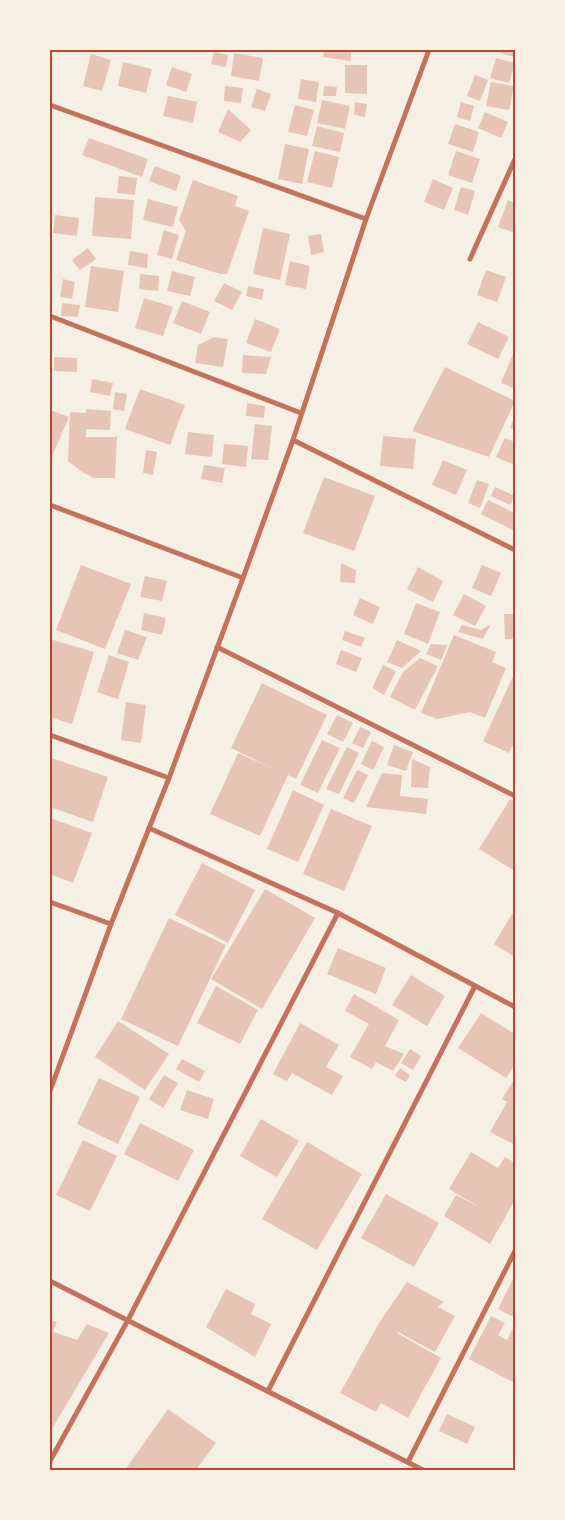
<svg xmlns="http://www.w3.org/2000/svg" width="565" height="1520" font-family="'Fira Sans',sans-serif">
<rect width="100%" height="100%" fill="#f6efe4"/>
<g fill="#e6c5b7">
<path d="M324,50H352L350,61L323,57Z"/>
<path d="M501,50H515V57L500,53Z"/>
<path d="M214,52L228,55L226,67L211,64Z"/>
<path d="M234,53L263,58L259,81L231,76Z"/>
<path d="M91,54L111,60L102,91L83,86Z"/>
<path d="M496,58L515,63L509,83L490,78Z"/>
<path d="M123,62L152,69L146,93L118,86Z"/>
<path d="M345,65H367V94L345,93Z"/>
<path d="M172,67L192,74L186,92L166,85Z"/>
<path d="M475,75L488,80L480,101L467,96Z"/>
<path d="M301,79L319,82L316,102L298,99Z"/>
<path d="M491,82L514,86L509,110L486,106Z"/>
<path d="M225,86L243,88L241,103L224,101Z"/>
<path d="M324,86L337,87L336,96H323Z"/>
<path d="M257,89L271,94L265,111L251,107Z"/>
<path d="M168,96L197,102L193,123L163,116Z"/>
<path d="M322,100L350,106L345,129L317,123Z"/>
<path d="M355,102L367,104L365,117L354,115Z"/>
<path d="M461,102L474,106L470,121L457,117Z"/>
<path d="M295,105L314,110L307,136L288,132Z"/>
<path d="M228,109L251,130L240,142L218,132Z"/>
<path d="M485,112L508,122L501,138L478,128Z"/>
<path d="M455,124L479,132L473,152L448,144Z"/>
<path d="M317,126L344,133L340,152L312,146Z"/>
<path d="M89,138L148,159L142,177L82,155Z"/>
<path d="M285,144L309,149L302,184L278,179Z"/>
<path d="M315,151L339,157L332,188L307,182Z"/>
<path d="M456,151L480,159L472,183L448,175Z"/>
<path d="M155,166L181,176L176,191L149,181Z"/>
<path d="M119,176L137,178L135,195L117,193Z"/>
<path d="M433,179L453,188L444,210L424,202Z"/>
<path d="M193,180L238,196L235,206L249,211L227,274H220L176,260L186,231L179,220Z"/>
<path d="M461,187L475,191L468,215L454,210Z"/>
<path d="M95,197L134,200L131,239L92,236Z"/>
<path d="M148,199L178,207L173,227L143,220Z"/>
<path d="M508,200L515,203V233L498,227Z"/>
<path d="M55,215L79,218L77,236L53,233Z"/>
<path d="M263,228L290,234L280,280L253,274Z"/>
<path d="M164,230L179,235L172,259L157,255Z"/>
<path d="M321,234L324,252L311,255L308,236Z"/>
<path d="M88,248L96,259L80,270L72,260Z"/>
<path d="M130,251L148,254L147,268L128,265Z"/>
<path d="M290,261L310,266L306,289L285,285Z"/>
<path d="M91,266L124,271L118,312L85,307Z"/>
<path d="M486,270L506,277L497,302L477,295Z"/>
<path d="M172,271L195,277L190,296L167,291Z"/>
<path d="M140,274L159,276L158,291L139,289Z"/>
<path d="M63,279L75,282L72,299L60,297Z"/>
<path d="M224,283L242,292L232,310L214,301Z"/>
<path d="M248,286L264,289L262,300L246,296Z"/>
<path d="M144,298L173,307L163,336L135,328Z"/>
<path d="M182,301L210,312L201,334L173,323Z"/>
<path d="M62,303L80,305L78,317L61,316Z"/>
<path d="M255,319L280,329L271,352L246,343Z"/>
<path d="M478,322L509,337L498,359L467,344Z"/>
<path d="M214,337L228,339L223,367L195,363L198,345Z"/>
<path d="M515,349V389L501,383Z"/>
<path d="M243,355L271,357L266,374L242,373Z"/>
<path d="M54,357L77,358V372L54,371Z"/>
<path d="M445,367L515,401L489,457L412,431Z"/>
<path d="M92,379L113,383L110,396L90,392Z"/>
<path d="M140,389L185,405L170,445L125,429Z"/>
<path d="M115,392L127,394L124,411L113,409Z"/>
<path d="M247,403L265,406L264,418L246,416Z"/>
<path d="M86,409L111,411L110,430L86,429V437H117L115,478H94L82,472L68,461L70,412L86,413Z"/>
<path d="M50,410L69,417L50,461Z"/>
<path d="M515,415V430L510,428Z"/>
<path d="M255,424L272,426L268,460L251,459Z"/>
<path d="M188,432L214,435L212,457L185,454Z"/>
<path d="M383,436L416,439L413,469L380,466Z"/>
<path d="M505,438L515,442V465L496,457Z"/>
<path d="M224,444L248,446L246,467L222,464Z"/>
<path d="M146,450L157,452L153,475L143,473Z"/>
<path d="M443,460L467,470L456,495L432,485Z"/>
<path d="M204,465L225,468L222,483L201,479Z"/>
<path d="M324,477L375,496L354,551L303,533Z"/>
<path d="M477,480L489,484L480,508L468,503Z"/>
<path d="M495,487L515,496L510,505L491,496Z"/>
<path d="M488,500L515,513V531L481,514Z"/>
<path d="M341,563L356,570L355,583L340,582Z"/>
<path d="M81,565L131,584L105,649L56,630Z"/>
<path d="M482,565L501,573L491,596L472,588Z"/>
<path d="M418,567L443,581L433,602L407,589Z"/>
<path d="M145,576L167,581L162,601L140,597Z"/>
<path d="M464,594L486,606L475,626L453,615Z"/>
<path d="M360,598L380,607L373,624L353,615Z"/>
<path d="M416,603L440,612L428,644L404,634Z"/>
<path d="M144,613L166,618L162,635L141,630Z"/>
<path d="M504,614H515V639H505Z"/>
<path d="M491,624L483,639L458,632L462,625L481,630Z"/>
<path d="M125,630L147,637L138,660L117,653Z"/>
<path d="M345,631L365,638L361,647L342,640Z"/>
<path d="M454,635L496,652L492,662L506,668L485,718L470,712L437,719L421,713Z"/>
<path d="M50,639L94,652L72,724L50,717Z"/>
<path d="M397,640L421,651L402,668L387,662Z"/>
<path d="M431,644L447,645L441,660L426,654Z"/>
<path d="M341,650L362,658L356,672L336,664Z"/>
<path d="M109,655L129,662L118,699L97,692Z"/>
<path d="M420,658L438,666L415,710L390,697L403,672Z"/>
<path d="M383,665L396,671L384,695L372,688Z"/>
<path d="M515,672V740L509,753L483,741Z"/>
<path d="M262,683L327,715L296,779L288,775L260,836L210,814L238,753L274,769L231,748Z"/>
<path d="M126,702L146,705L141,743L121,740Z"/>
<path d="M337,715L353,723L343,742L327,734Z"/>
<path d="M360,727L371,732L363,748L352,743Z"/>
<path d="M322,740L340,748L318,793L300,785Z"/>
<path d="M372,741L384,747L373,770L361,764Z"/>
<path d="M394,745L413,752L406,771L387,765Z"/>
<path d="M347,747L359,753L339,794L326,789Z"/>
<path d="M51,758L108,777L93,822L50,807Z"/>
<path d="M412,759L430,767L428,788L411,787Z"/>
<path d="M357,770L368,775L354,803L343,798Z"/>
<path d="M382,773L402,775L400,796L428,799L426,814L366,807Z"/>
<path d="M293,790L324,805L298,862L267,849Z"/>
<path d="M510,799L515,802V871L479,849Z"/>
<path d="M331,809L372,826L344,891L303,874Z"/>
<path d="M50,818L92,833L73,883L50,874Z"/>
<path d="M202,863L255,890L228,943L175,915Z"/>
<path d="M265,889L315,918L262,1009L211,979Z"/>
<path d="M515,909V957L494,944Z"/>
<path d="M169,918L226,945L178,1046L121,1019Z"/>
<path d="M338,948L386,968L376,994L327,974Z"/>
<path d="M411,975L445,996L427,1026L392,1005Z"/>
<path d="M216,986L258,1010L240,1044L197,1023Z"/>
<path d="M354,994L399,1020L385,1046L404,1054L393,1071L376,1062L372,1069L350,1057L369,1024L345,1011Z"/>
<path d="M481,1013L515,1034V1064L506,1078L458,1048Z"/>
<path d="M118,1021L169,1054L145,1090L95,1057Z"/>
<path d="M300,1023L339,1045L326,1067L343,1076L332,1095L292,1073L287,1081L273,1074Z"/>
<path d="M410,1049L421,1056L413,1070L401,1063Z"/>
<path d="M182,1059L205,1071L199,1082L176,1069Z"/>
<path d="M400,1068L410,1075L406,1082L395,1076Z"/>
<path d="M164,1075L178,1083L163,1108L149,1099Z"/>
<path d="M99,1078L140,1097L118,1144L77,1124Z"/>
<path d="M515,1078V1145L490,1132L507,1102L502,1099Z"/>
<path d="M187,1090L214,1099L208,1119L180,1110Z"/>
<path d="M261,1119L299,1141L277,1177L240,1156Z"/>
<path d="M140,1123L194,1150L178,1181L124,1154Z"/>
<path d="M83,1140L117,1156L90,1211L56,1195Z"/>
<path d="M307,1142L362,1174L317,1250L262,1219Z"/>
<path d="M471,1152L498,1168L505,1157L515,1163V1200L490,1244L444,1216L456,1195L481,1208L449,1189Z"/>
<path d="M386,1194L439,1223L414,1267L361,1238Z"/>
<path d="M515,1275V1318L498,1309Z"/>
<path d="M407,1282L444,1302L438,1307L455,1316L435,1352L398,1332L397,1333L441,1358L408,1418L381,1403L376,1412L340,1393L379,1323Z"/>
<path d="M226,1289L255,1304L251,1314L271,1324L255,1357L206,1327Z"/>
<path d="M491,1316L505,1323L498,1335L507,1340L515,1324V1383L469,1359Z"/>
<path d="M50,1320L57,1322L53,1332L77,1340L87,1324L109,1333L50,1432Z"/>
<path d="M168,1409L216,1443L196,1470H125Z"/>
<path d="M447,1414L475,1427L467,1444L439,1431Z"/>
</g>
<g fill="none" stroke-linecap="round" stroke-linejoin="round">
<g stroke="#c5725c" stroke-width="5">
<path d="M50,105L366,219"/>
<path d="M470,259L515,159"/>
<path d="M50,316L301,413"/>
<path d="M293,440L515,550"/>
<path d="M50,505L243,578"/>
<path d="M217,647L515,796"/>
<path d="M50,735L169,778"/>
<path d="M149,828L338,913L515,1007"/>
<path d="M50,902L111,924"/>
<path d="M50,1091L111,924L169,778L243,578L293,440L366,219L429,50"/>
<path d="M50,1281L423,1470"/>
<path d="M268,1391L475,986"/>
<path d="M50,1461L128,1320L338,913"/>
<path d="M408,1462L515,1251"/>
</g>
</g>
<rect width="565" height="1520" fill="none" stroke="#f6efe4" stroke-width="102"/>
<rect x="51" y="51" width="463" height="1418" fill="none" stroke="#b5482f" stroke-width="2"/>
</svg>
